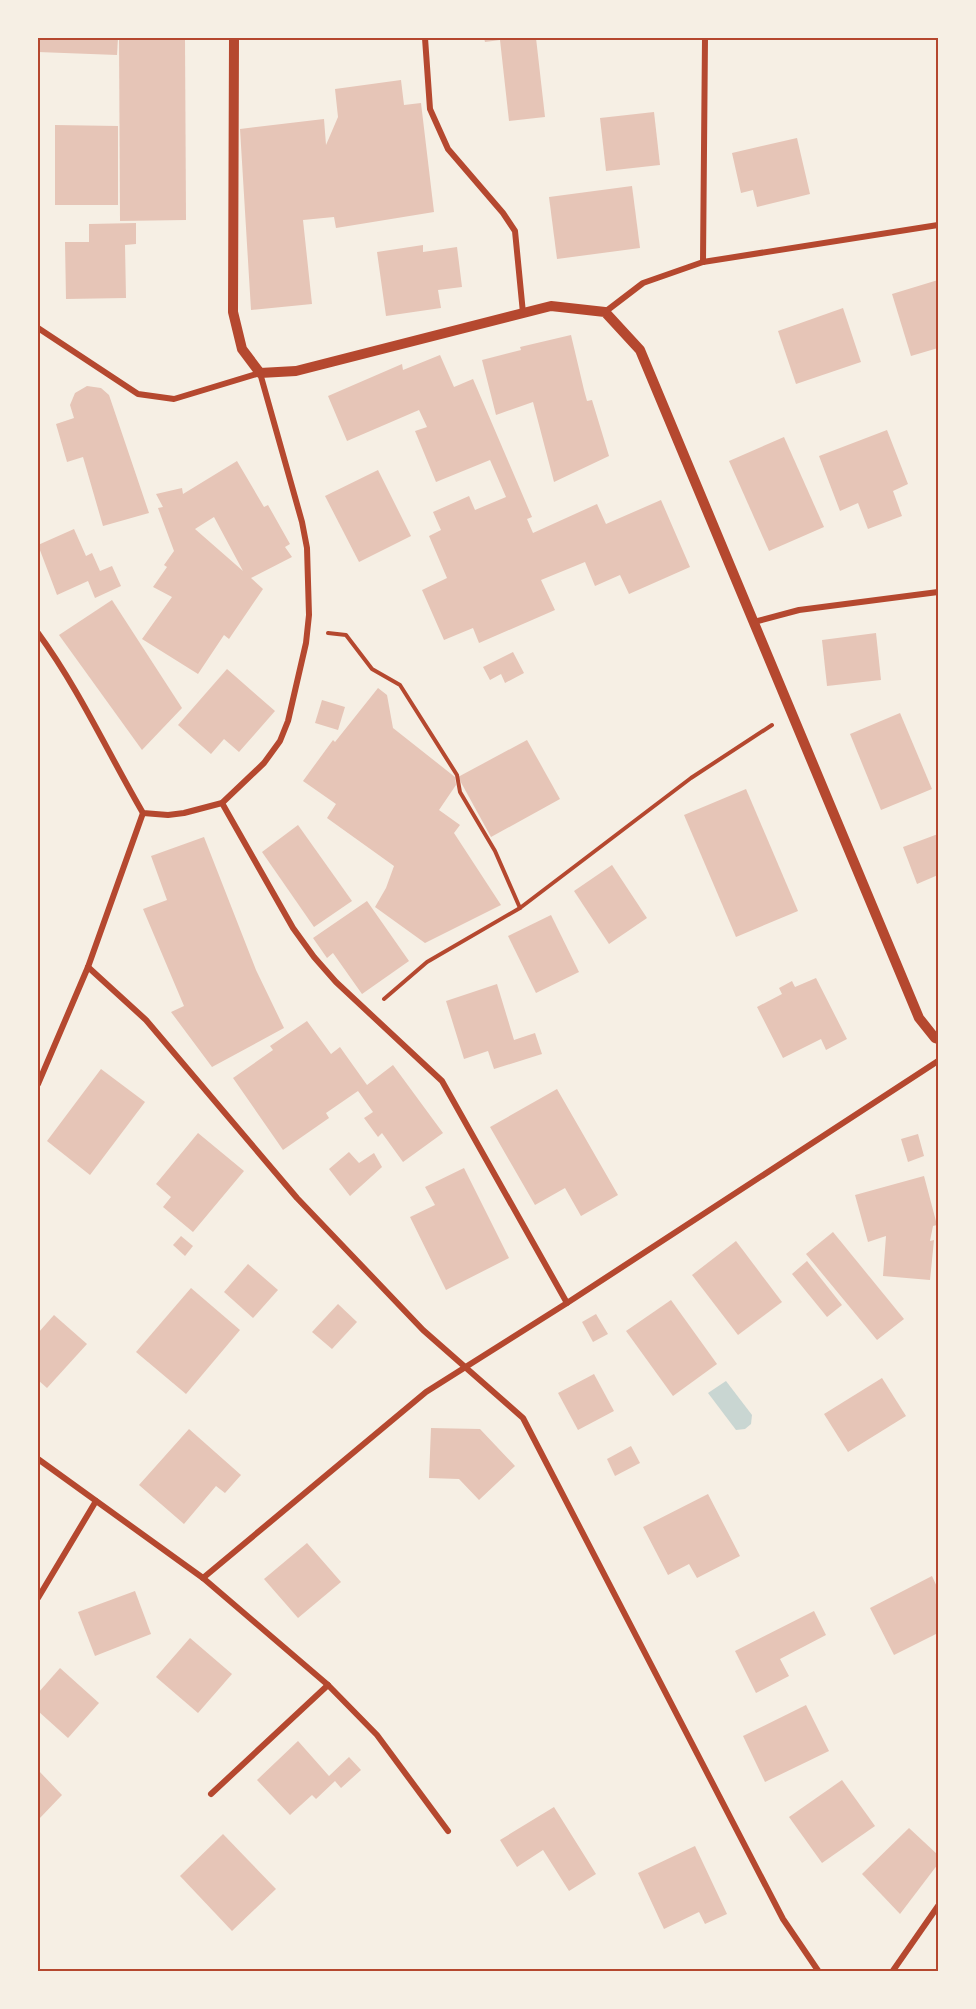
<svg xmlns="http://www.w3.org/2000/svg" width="976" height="2009" font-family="'Noto Sans',sans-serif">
<rect width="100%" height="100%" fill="#f6efe4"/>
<path fill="#c9d6d2" d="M726,1381L752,1415L751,1424L745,1429L736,1430L708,1393Z"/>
<g fill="#e6c5b7" fill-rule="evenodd">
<path d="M38,38H118L117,55L38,52Z"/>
<path d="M119,38H185L186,220L120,221Z"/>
<path d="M484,38H536L545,117L509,121L500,40L485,42Z"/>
<path d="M401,80L404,105L421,103L434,212L336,228L334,217L303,220L312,304L251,310L240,129L324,119L326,145L338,117L335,89Z"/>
<path d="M654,112L660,165L606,171L600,118Z"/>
<path d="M55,125L118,126V205H55Z"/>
<path d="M797,138L810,194L757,207L753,190L741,193L732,153Z"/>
<path d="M632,186L640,248L557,259L549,197Z"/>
<path d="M136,223V244L125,245L126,298L66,299L65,242H89V224Z"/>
<path d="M423,245V252L457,247L462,287L438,290L441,308L386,316L377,252Z"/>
<path d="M938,280V348L911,356L892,294Z"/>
<path d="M843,308L861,362L796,384L778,331Z"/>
<path d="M571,335L584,390L587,401L592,400L609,456L554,482L533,402L496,415L482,360L521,350L520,347Z"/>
<path d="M440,355L454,387L473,379L532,517L527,519L533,533L597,504L606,524L661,500L690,567L629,594L620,575L595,586L585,562L541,580L555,610L479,643L473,628L444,640L422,590L447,578L429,536L441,530L433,512L469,496L475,510L506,497L490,460L436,482L415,431L427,427L419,410L347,441L328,396L402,364L403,370Z"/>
<path d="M87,386L101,388L109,395L149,513L103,526L83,457L67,462L56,424L74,418L70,405L75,393Z"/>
<path d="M887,430L908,484L893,491L902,516L868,529L858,503L840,511L819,456Z"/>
<path d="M784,437L824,527L769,551L729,461Z"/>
<path d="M237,461L264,507L268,505L290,544L285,547L292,557L251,578L263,589L229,639L224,635L198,674L142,639L172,597L153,587L167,567L164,565L174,551L158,508L163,507L156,494L182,488L183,494ZM214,517L243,571L195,529Z"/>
<path d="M378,470L411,536L359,562L325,496Z"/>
<path d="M74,529L86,556L92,553L100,571L112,566L121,586L95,598L88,581L57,595L38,545Z"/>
<path d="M112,600L182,708L142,750L59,635Z"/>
<path d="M876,633L881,680L827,686L822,640Z"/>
<path d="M513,652L524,673L505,683L501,674L490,680L483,667Z"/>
<path d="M227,669L275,711L239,752L224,739L211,754L178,725Z"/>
<path d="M378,688L387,695L393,728L455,777L456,785L439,810L460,825L454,833L501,905L425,943L375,907L386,888L394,866L327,818L336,804L303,781L333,740L335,742Z"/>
<path d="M322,700L345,707L338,730L315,723Z"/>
<path d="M900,713L932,789L881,810L850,734Z"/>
<path d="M527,740L560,799L491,837L458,777Z"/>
<path d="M746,789L798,911L736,937L684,815Z"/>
<path d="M298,825L352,901L314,927L262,852Z"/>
<path d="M938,834V875L917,884L903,847Z"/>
<path d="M204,837L256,970L284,1028L212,1067L171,1012L184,1006L143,909L167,900L151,856Z"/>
<path d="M612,865L647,918L609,944L574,891Z"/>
<path d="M367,901L409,961L362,994L333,953L327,958L313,938Z"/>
<path d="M551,915L579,972L536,993L508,936Z"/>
<path d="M816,978L847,1039L826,1050L821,1039L783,1058L757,1007L782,994L779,988L792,981L795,987Z"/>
<path d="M497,984L514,1040L535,1033L542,1054L494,1069L488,1051L464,1059L446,1001Z"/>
<path d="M307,1021L331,1054L340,1047L367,1085L393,1065L443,1133L403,1162L382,1133L378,1137L364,1118L373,1112L358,1091L326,1113L329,1118L283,1150L233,1078L273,1050L270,1046Z"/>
<path d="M101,1069L145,1102L90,1175L47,1141Z"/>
<path d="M557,1089L618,1195L581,1216L565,1188L535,1205L490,1127Z"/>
<path d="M198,1133L244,1171L193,1232L163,1207L171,1197L156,1184Z"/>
<path d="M918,1134L924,1156L908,1162L901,1139Z"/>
<path d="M349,1152L359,1163L374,1153L382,1167L350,1196L329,1169Z"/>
<path d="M464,1168L509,1258L446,1290L410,1217L435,1205L425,1187Z"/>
<path d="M924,1176L937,1225L933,1226L930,1241L934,1240L930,1280L883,1276L886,1236L868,1242L855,1195Z"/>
<path d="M833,1232L904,1319L877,1340L806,1254Z"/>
<path d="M181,1236L193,1246L185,1256L173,1245Z"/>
<path d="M736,1241L782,1302L738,1335L692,1275Z"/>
<path d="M807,1261L842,1305L827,1317L792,1274Z"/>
<path d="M248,1264L278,1290L253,1318L224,1292Z"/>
<path d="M191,1288L240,1330L186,1394L136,1352Z"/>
<path d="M671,1300L717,1364L673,1396L626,1331Z"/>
<path d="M338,1304L357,1322L332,1349L312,1332Z"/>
<path d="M596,1314L608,1334L593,1342L582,1322Z"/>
<path d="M54,1315L87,1344L47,1388L38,1380V1333Z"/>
<path d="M594,1374L614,1411L578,1430L558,1393Z"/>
<path d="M882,1378L906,1416L848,1452L824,1414Z"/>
<path d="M431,1428L480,1429L515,1466L479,1500L459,1479L429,1478Z"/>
<path d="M189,1429L241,1475L225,1493L216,1486L184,1524L139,1485Z"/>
<path d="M631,1446L640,1463L615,1476L607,1459Z"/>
<path d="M708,1494L740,1556L697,1578L689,1564L668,1575L643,1527Z"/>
<path d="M307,1543L341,1582L298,1618L264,1579Z"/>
<path d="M932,1576L938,1589V1633L894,1655L870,1608Z"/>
<path d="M135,1591L151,1634L95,1656L78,1612Z"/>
<path d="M814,1611L826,1635L780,1659L789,1676L756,1693L735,1651Z"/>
<path d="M190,1638L232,1674L198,1713L156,1677Z"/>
<path d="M60,1668L99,1703L68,1738L38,1711V1693Z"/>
<path d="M806,1705L829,1751L765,1782L743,1736Z"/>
<path d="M298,1741L329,1776L349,1757L361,1770L341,1788L335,1781L316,1799L312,1795L290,1815L257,1780Z"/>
<path d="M38,1770L62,1795L38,1820Z"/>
<path d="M842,1780L875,1826L822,1863L789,1817Z"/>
<path d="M554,1807L596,1874L569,1891L543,1850L517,1867L500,1840Z"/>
<path d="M909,1828L938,1855V1864L900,1914L862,1874Z"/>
<path d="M223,1834L276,1889L232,1931L180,1876Z"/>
<path d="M695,1846L727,1914L705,1924L699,1912L664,1929L638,1873Z"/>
</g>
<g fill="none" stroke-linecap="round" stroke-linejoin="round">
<g stroke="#b5482f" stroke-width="4">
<path d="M328,633L346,635L372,669L400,685L457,775L460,792L495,851L520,908"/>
<path d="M384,999L427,962L520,908L691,778L772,725"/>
</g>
<g stroke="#b5482f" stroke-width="6">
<path d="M425,38L430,109L448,149L503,213L515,231L523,313"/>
<path d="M703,262L705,38"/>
<path d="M605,312L643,283L703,262L938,225"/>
<path d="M38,328L138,394L174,399L260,373L302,522L307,548L309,615L306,643L288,721L280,741L264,763L222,803L184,813L168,815L143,813C108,753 79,689 38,633"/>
<path d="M754,622L799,610L938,592"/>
<path d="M222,803L293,928L314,957L336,982L442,1081L567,1303"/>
<path d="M88,967L146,1020L297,1198L423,1330L523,1418L783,1919L819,1972"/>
<path d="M38,1084L88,967L143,813"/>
<path d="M38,1459L203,1578L328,1685L377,1735L448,1831"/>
<path d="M203,1578L426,1392L567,1303L938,1061"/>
<path d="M38,1598L96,1501"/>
<path d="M211,1794L328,1685"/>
<path d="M892,1972L938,1906"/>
</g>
<path stroke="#b5482f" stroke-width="10" d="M234,38L233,312L242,349L260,373L296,371L551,306L605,312L640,350L919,1018L935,1038L938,1039"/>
</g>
<rect width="976" height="2009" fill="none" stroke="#f6efe4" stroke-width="78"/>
<rect x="39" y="39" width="898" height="1931" fill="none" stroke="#b5482f" stroke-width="2"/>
</svg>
